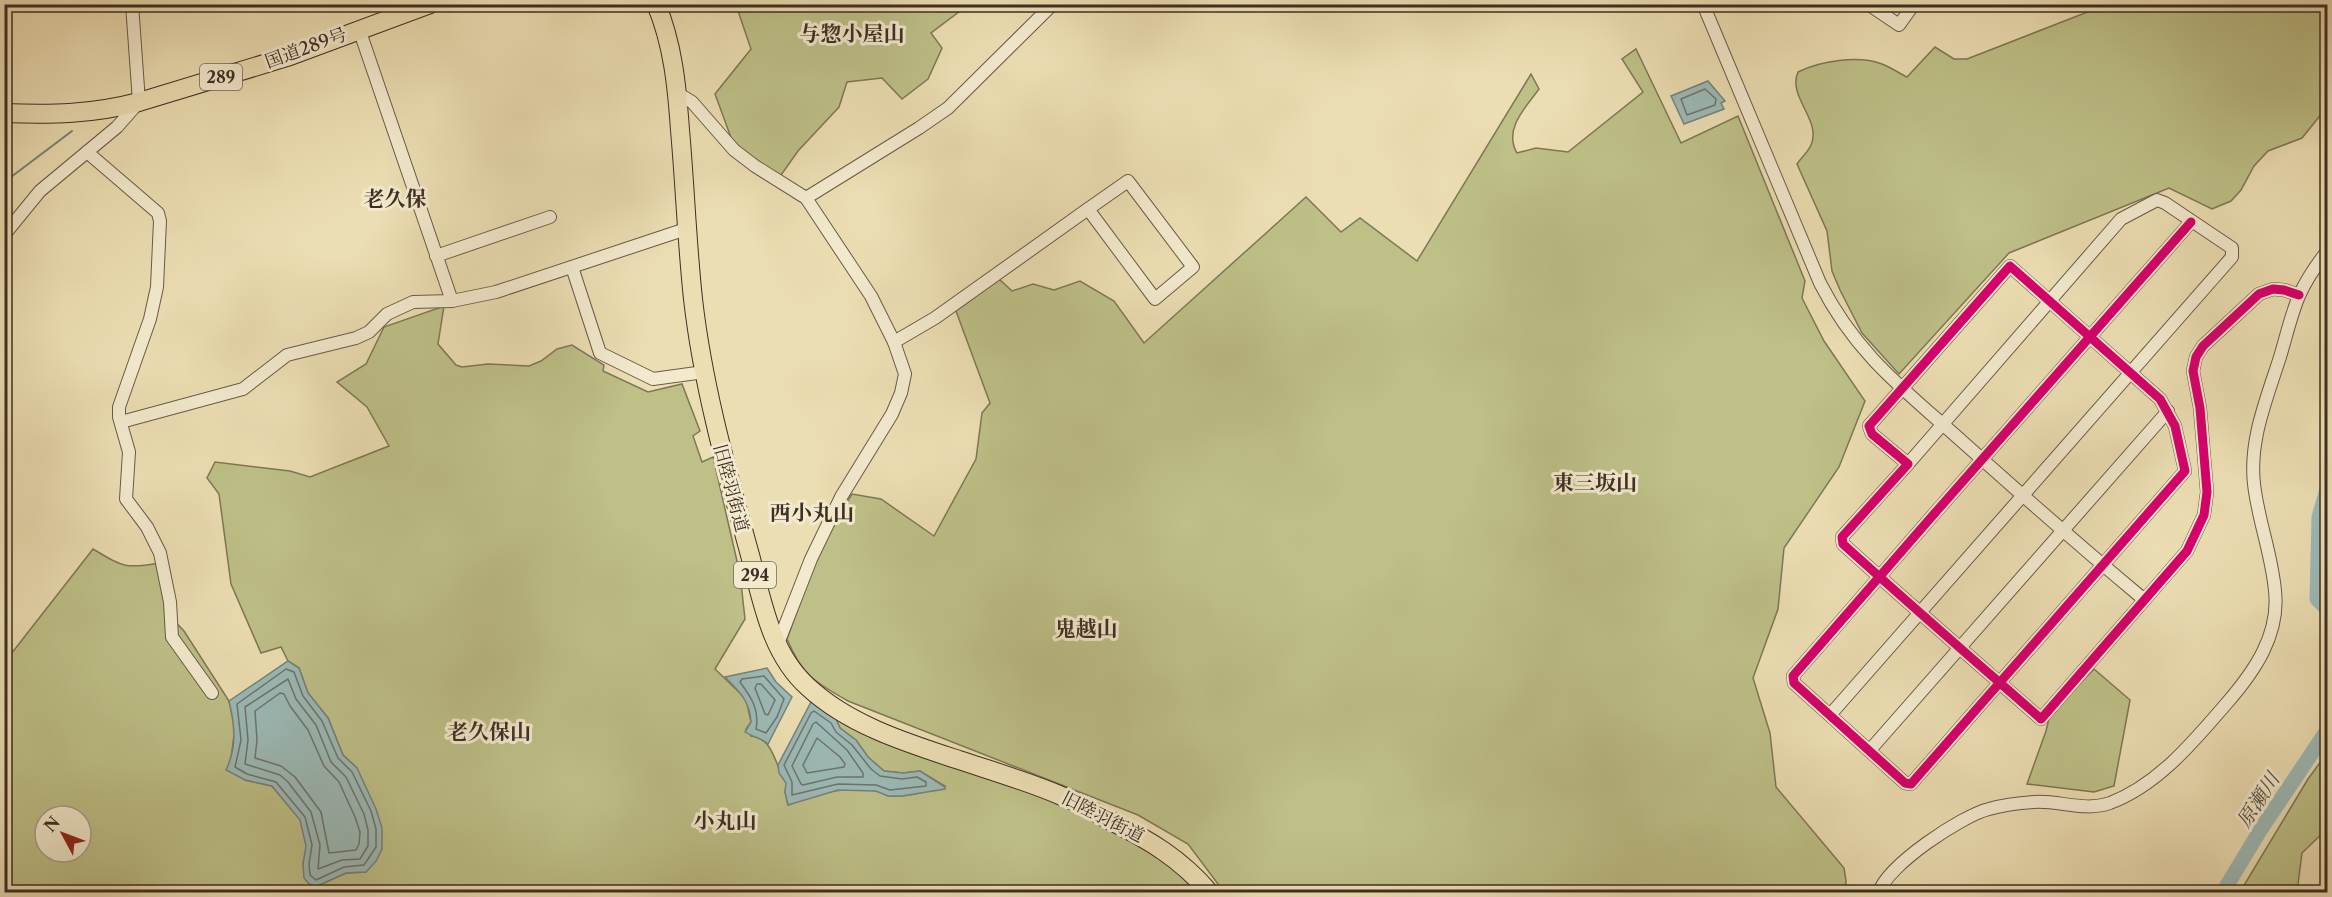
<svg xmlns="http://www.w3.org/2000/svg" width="2332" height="897" font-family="'Libre Caslon Text','Noto Serif JP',serif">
<rect width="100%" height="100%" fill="#ecdeb3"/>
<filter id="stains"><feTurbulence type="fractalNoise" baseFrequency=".00333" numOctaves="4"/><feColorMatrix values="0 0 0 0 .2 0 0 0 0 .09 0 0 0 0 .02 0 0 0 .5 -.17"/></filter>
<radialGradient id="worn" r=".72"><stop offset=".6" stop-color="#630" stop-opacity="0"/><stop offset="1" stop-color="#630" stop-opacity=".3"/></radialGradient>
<g fill="#bec088" stroke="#7e7756" stroke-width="1.5" fill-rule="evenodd">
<path d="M2108,4L2327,5V107L2302,138L2268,151L2254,166L2241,190L2231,201L2212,209L2169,188L2009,253L1899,374L1862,333L1840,290L1832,271L1827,231L1797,164C1801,158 1808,152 1811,145C1822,120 1787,97 1798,72C1820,61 1858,55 1882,64C1890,67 1899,73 1907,77L1935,47L1954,59H1967Z"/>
<path d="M736,5H968L931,33L942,48L928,79L902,99L882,78L847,82L839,107L798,151L779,178L733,143L715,94L751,49Z"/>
<path d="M1636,49L1681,143L1738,116L1805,281L1802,298L1824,341L1865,401L1839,467L1784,548L1778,609L1753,678L1770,733L1776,787L1844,868L1846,881L1845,892H1224L1188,844L1138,815L848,701C816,683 802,675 787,639L822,543L852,494L881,499L934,536L976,459L982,413L990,403L956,311L999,279L1012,291L1033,284L1054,290L1080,281L1114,301L1144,343L1306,197L1341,232L1360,218L1417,261L1531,74L1539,89C1526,107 1503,129 1517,153L1536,148L1568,152L1643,92L1622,59Z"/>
<path d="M444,306L438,344L456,365L462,367L488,364L529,366L541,361L557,349L572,345L604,365L603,371L648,392L682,384L700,431L693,436L702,462L713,457L740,574L745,619L715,669L746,699L751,722L746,729L751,736C775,739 774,766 787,783L785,792L788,805C814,793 848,786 876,791C881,792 885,795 889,796C906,798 929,791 945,786L920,771L903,773L884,771L868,757L856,740L840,728L836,719L838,716L1043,793L1147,847L1189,882L1186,892H5L4,663L93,549C123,567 125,569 160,563L167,613L184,631L229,701L235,727L231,759L245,780L272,786L301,820L307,846L303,864L315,887L346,873L366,872L357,768L343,755L328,718L308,693L299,668L288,661L281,647L261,653L231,584L219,494L207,478L215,462L290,471L310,477L389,446L367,407L337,382L366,364L384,327ZM45,816H81V852H45Z"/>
<path d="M2094,669L2130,700L2114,786L2094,792L2027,784L2046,731L2050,714Z"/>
<path d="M2327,753V829L2302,853L2297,892H2240L2308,779Z"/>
</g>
<g fill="#9cbab7" stroke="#76827c" stroke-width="1.5">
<path d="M1708,81L1725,101L1721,103L1724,109L1684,124L1671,96Z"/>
<path d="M288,661L299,668L308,693L328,718L343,755L357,768L376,809L382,828V849L376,861L366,872L346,873L315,887L308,883L304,878L303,864L306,846L300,820L272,786L245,780L226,770C237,747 235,726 229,701Z"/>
<path d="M767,668L776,682L792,697L768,744C761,737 754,738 745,732L751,722C750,701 739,691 725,677Z"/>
<path d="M811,702L836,719L840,728L856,740L868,757L884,771L903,773L920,771L945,787V789L902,796H888L876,791L838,790L788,805L785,792L786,783L779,773L778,765Z"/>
</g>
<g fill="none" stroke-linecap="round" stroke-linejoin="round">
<g stroke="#6d746d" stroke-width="1.5">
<path d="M1705,89L1716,99L1715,105L1687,115L1681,99Z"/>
<path d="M286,669L294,672L303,696L322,721L338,758L352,772L371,811L376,829V847L364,865L344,867L316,880L310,875L309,864L312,845L305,817L276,782L247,774L235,767L241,740L237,704Z"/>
<path d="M764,676L784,699L777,717L766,733L756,729C760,710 751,697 740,682L742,679Z"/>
<path d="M288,679L296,699L316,725L331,762L346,777L364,814L368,830V846L360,859L342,860L318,869L320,845L311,812L288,782L280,775L245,764L248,740L245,707Z"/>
<path d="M757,684H761L775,700L768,715L765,714L755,688Z"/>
<path d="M280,693L284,694L290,706L308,730L324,766L339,782L355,817L360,832L359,844L356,850L329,853L321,812L295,777L281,766L255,758L257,740L255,711Z"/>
<path d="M814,711L831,723L836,732L852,745L871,769L880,776L902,779L917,777L926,782V786L890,790L876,785L838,784L792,795V782L784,765L811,713Z"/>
<path d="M816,722L847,750L863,773V777H837L803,785L801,784L792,766L813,724Z"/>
<path d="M817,738L840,757L845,764L844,767L807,773L803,765Z"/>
</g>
<path stroke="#76827c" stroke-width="2" d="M4,185L11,177L72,131"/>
<g stroke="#9cbab7" stroke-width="15">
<path d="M2328,486L2319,517L2317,599L2328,610"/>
<path d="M2223,892L2261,829L2328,729"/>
</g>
<g stroke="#6a5a47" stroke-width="14">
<g id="minor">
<path d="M1703,4L1820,283C1857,356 1906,391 1965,444C2023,496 2081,547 2141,597H2146"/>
<path d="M1868,4L1899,25L1914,4"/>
<path d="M359,29L452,301"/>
<path d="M677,93L692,102L734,150L755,166L806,198L871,296L894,342L905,374L901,393L892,414L841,497L811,559L777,646"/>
<path d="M87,152L158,213L160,221L157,287L150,319L119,407V417L129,452L126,499L147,527L160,553L170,602L172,637L212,693"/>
<path d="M1128,181L1193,267L1155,299L1088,209Z"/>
<path d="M806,198L919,128L948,108L1053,4"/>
<path d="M2191,222C2057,373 1925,524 1793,676L1794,683L1905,783L1911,784L2185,471L2175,426L2160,399L2010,266L1869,426L1872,434L1908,464L1842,537L1843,544C1908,603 1975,661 2041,719L2187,551L2204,515L2207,492L2200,408L2193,371L2196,357L2203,346L2259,294L2273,289L2284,290L2299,295"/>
<path d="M4,235L40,191L117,127L139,102L132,4"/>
<path d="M436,256L550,217"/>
<path d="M572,267L600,353L653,379L704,372"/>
<path d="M894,342L935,318L1088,209"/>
<path d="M121,422L243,389L287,355L356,338L369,332L387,314L413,302L452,301L496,292L689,228"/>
<path d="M1830,715L2232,257V248L2165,203L2157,200L2121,219L1908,464"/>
<path d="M1870,750L2168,411"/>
<path d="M1879,892C1888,865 1961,816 1989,809C2003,805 2019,803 2034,802C2059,800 2084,812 2110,803C2158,785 2194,741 2226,704C2254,672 2280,635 2275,591C2272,555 2258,520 2254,484C2249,440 2267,398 2280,357C2286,337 2291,315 2299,296C2306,280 2317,264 2328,250"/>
</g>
</g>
<g stroke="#3e2e23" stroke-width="20">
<g id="highway">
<path d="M656,4C673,44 677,87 680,130C685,186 687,243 693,299C703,387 727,471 750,555C762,601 771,654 808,687C849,725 907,743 959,760C995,772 1030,782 1064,797C1080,803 1096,813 1111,821C1149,840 1181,859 1209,892"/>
<path d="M4,113C52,115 93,114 139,102L287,57L430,4"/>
</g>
</g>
<use href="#minor" stroke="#f3eace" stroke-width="12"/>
<use href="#highway" stroke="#ecdeb3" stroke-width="18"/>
<g stroke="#f3eace" stroke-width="13">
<path id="cycleway" d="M2191,222C2057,373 1925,524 1793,676L1794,683L1905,783L1911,784L2185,471L2175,426L2160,399L2010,266L1869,426L1872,434L1908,464L1842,537L1843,544C1908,603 1975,661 2041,719L2187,551L2204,515L2207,492L2200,408L2193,371L2196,357L2203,346L2259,294L2273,289L2284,290L2299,295"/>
</g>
<use href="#cycleway" stroke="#d6006c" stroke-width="9"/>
</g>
<g text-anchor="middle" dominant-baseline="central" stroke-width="6" stroke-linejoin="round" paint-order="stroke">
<g fill="#f3eace" stroke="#746656" stroke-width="1.5">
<rect x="200" y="64" width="42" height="26" rx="4.5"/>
<rect x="734" y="562" width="42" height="26" rx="4.5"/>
</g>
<g font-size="16" font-weight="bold" fill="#3e2e23">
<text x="221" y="77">289</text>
<text x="755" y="575">294</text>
</g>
<g font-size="18" fill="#3e2e23" stroke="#f3eace">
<text transform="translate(306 48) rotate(-20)">国道289号</text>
<text transform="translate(731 488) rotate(75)">旧陸羽街道</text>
<text transform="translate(1103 817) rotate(27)">旧陸羽街道</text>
</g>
<g font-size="20" font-style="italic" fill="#565148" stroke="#f3eace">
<text transform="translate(2258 800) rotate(-57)">原瀬川</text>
</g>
<g font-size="21" font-weight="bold" fill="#3e2e23" stroke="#f3eace">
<text x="852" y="33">与惣小屋山</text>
<text x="395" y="198">老久保</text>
<text x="1595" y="482">東三坂山</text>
<text x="812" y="512">西小丸山</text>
<text x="1086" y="628">鬼越山</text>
<text x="489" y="731">老久保山</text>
<text x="725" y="820">小丸山</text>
</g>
</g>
<rect width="2332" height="897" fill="none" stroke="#ecdeb3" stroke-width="24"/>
<rect x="6" y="6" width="2320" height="885" fill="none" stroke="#3e2e23" stroke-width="3"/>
<rect x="12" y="12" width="2308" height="873" fill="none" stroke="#3e2e23" stroke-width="1.5"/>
<g transform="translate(63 834) rotate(311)"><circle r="28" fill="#f3eace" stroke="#ab9f8a" stroke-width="1.5"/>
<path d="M0-4.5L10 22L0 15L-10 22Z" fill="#8f2418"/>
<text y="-9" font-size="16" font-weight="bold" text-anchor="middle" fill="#3e2e23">N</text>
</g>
<rect width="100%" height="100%" filter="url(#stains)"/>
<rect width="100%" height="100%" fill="url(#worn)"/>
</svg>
